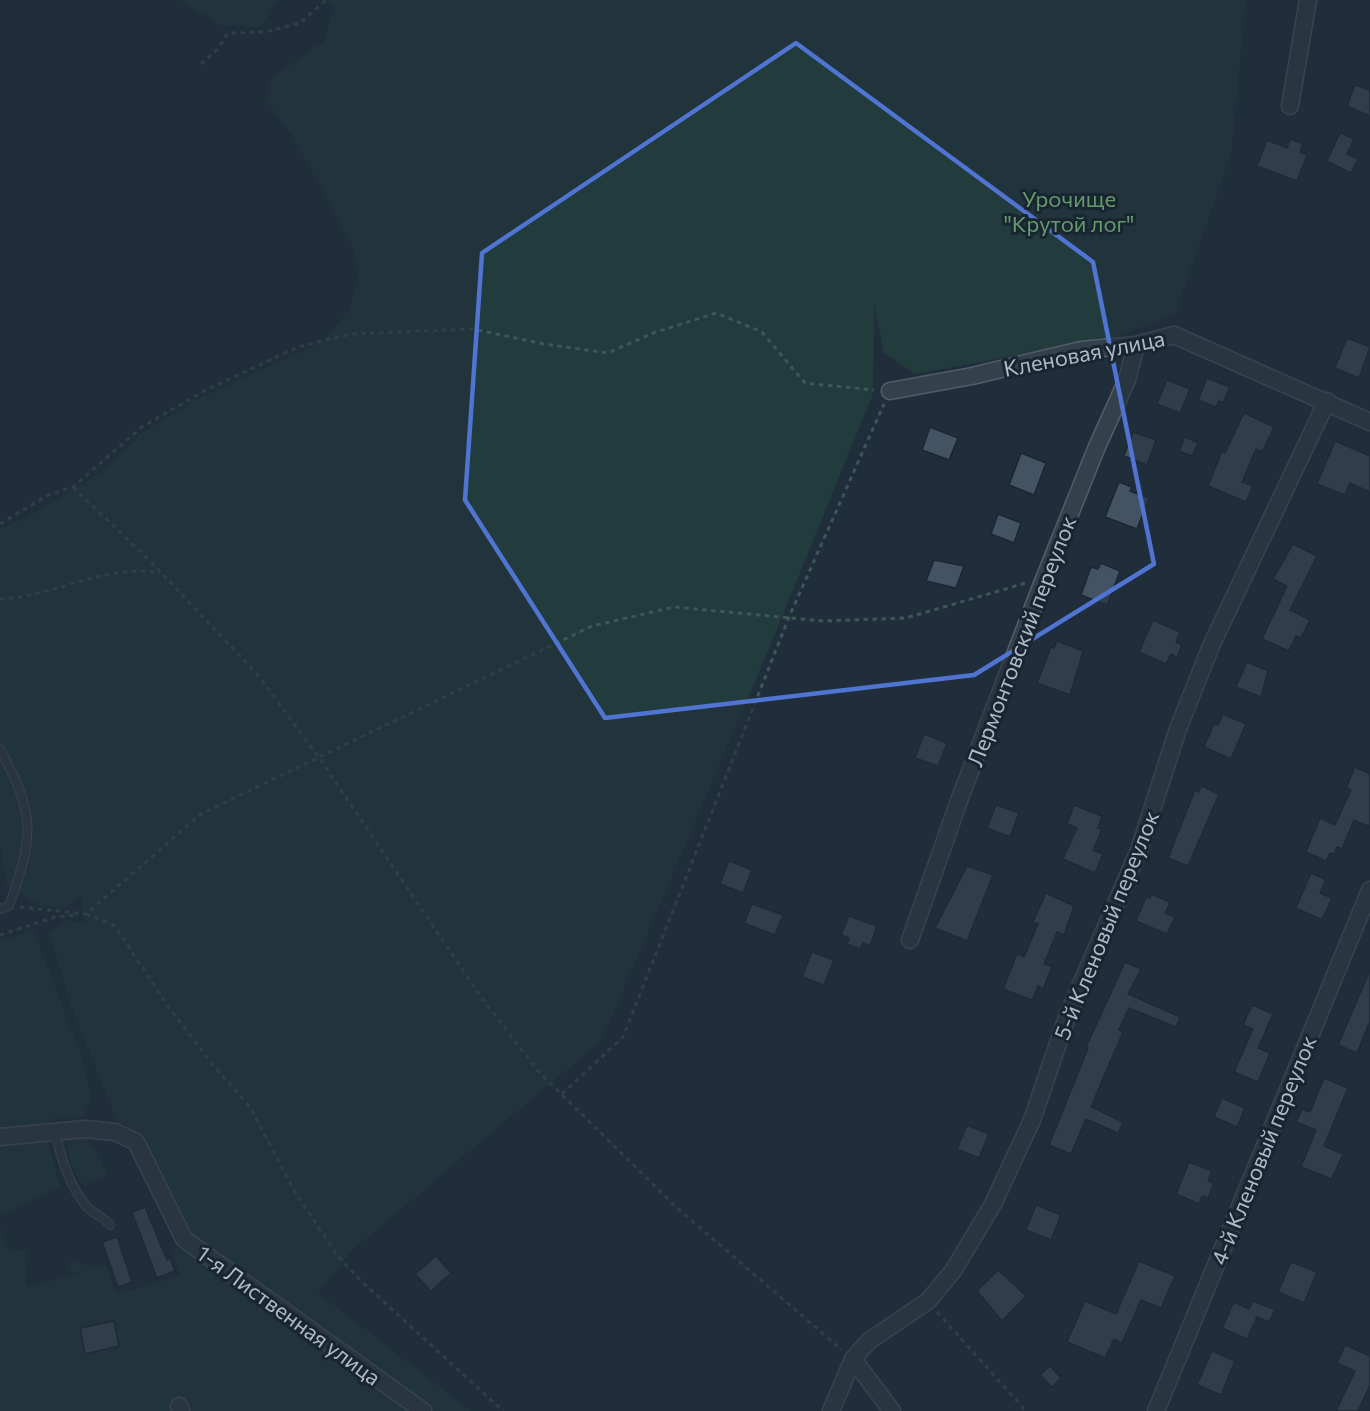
<svg xmlns="http://www.w3.org/2000/svg" width="1370" height="1411" font-family="Commissioner,sans-serif">
<rect width="100%" height="100%" fill="#202e3b"/>
<g fill="#223b3c">
<path d="M179,0H278L262,26H222Z"/>
<path d="M323,0H1246L1231,155L1175,314L1112,338L915,374L884,353L874,304L873,394L766,656L602,1040L350,1252L318,1293L471,1411H424L194,1241L120,1128L72,1009L49,932L67,920L85,923L81,897L63,908L41,906L6,884L0,844V528L24,519L107,469L140,434L191,402L322,342L350,309L358,275L353,247L295,140L266,100L273,77L324,41L334,4Z"/>
<path d="M33,930L81,1053L91,1097L84,1117L56,1116L50,1126L0,1131V941Z"/>
<path d="M82,1131L100,1156L107,1175L85,1186C73,1173 64,1151 70,1134Z"/>
<path d="M48,1141L60,1187L0,1215V1143Z"/>
<path d="M0,1226L9,1249L28,1250L26,1287L79,1274L66,1270L71,1261L98,1268L105,1263L116,1294L181,1276L171,1252L184,1243L416,1411H0Z"/>
</g>
<g fill="#445363" stroke="#1b2732" stroke-width="1.5">
<path d="M1355,85L1370,90V116L1347,106Z"/>
<path d="M1340,133L1354,139L1347,154L1358,159L1351,173L1327,161Z"/>
<path d="M1290,139L1303,144L1300,152L1307,155L1297,181L1257,166L1267,140L1287,148Z"/>
<path d="M1347,338L1370,347L1359,378L1335,368Z"/>
<path d="M1207,378L1230,387L1223,403L1219,401L1216,407L1198,400Z"/>
<path d="M1167,380L1190,389L1180,413L1157,404Z"/>
<path d="M1244,413L1274,427L1262,452L1256,449L1242,482L1253,486L1246,502L1208,486L1222,451L1225,453Z"/>
<path d="M930,427L958,438L949,460L922,450Z"/>
<path d="M1133,432L1156,440L1147,465L1124,456Z"/>
<path d="M1185,437L1198,443L1192,456L1179,451Z"/>
<path d="M1335,441L1370,456V492L1350,483L1345,495L1317,484Z"/>
<path d="M1021,453L1046,463L1034,495L1009,485Z"/>
<path d="M1119,482L1132,487L1130,491L1149,498L1137,529L1105,517Z"/>
<path d="M998,514L1021,523L1014,543L991,534Z"/>
<path d="M1293,544L1317,556L1290,610L1310,620L1301,638L1296,636L1289,651L1262,639L1287,586L1273,579Z"/>
<path d="M934,560L964,566L956,588L926,581Z"/>
<path d="M1101,563L1120,571L1107,605L1081,595L1091,567L1098,569Z"/>
<path d="M1153,620L1180,632L1176,642L1182,645L1177,657L1171,654L1166,664L1139,652Z"/>
<path d="M1057,641L1083,651L1070,695L1037,683L1051,647L1054,648Z"/>
<path d="M1247,662L1268,671L1261,697L1236,687Z"/>
<path d="M1223,714L1246,724L1231,759L1204,747L1214,724L1218,725Z"/>
<path d="M924,734L947,743L938,766L915,758Z"/>
<path d="M1355,767L1370,774V827L1354,820L1342,849L1337,847L1334,854L1330,853L1326,861L1306,852L1320,818L1335,825L1351,790L1346,788Z"/>
<path d="M1201,786L1219,794L1188,866L1168,858L1195,790L1199,792Z"/>
<path d="M996,805L1019,813L1010,837L987,828Z"/>
<path d="M1074,805L1102,816L1098,828L1102,829L1093,850L1103,854L1095,873L1063,859L1077,828L1067,824Z"/>
<path d="M729,861L752,870L743,893L720,884Z"/>
<path d="M967,866L993,875L967,941L935,928Z"/>
<path d="M1311,873L1326,880L1320,893L1332,898L1322,920L1296,908Z"/>
<path d="M1046,893L1074,906L1064,935L1057,932L1044,964L1052,967L1043,989L1038,986L1032,1000L1003,989L1017,954L1024,957L1038,924L1033,922Z"/>
<path d="M1151,894L1170,902L1165,913L1175,917L1167,934L1136,921L1146,897L1150,898Z"/>
<path d="M752,904L783,915L775,935L744,923Z"/>
<path d="M849,916L877,926L870,946L863,943L860,949L847,944L849,938L841,935Z"/>
<path d="M812,952L834,960L824,985L802,977Z"/>
<path d="M1125,962L1141,969L1128,994L1180,1017L1176,1027L1129,1008L1119,1030L1123,1032L1091,1107L1123,1122L1118,1133L1086,1119L1071,1154L1049,1145L1088,1048L1086,1047Z"/>
<path d="M1370,970V1021L1357,1053L1338,1045Z"/>
<path d="M1252,1005L1273,1014L1258,1048L1270,1053L1258,1082L1234,1072L1253,1029L1243,1025Z"/>
<path d="M1324,1078L1348,1088L1324,1146L1343,1154L1332,1179L1301,1167L1316,1130L1296,1122L1302,1109L1310,1112Z"/>
<path d="M1222,1098L1245,1108L1237,1127L1214,1117Z"/>
<path d="M967,1125L989,1134L979,1158L957,1149Z"/>
<path d="M1189,1162L1212,1171L1208,1181L1214,1183L1208,1198L1202,1196L1199,1204L1176,1194Z"/>
<path d="M1036,1205L1061,1215L1051,1240L1026,1230Z"/>
<path d="M145,1207L167,1260L170,1258L175,1271L157,1278L132,1212Z"/>
<path d="M117,1237L132,1282L118,1287L102,1242Z"/>
<path d="M436,1256L451,1273L431,1291L415,1274Z"/>
<path d="M1139,1261L1175,1276L1161,1308L1141,1300L1122,1343L1114,1339L1105,1358L1067,1342L1085,1301L1116,1314Z"/>
<path d="M1291,1262L1317,1272L1304,1303L1278,1292Z"/>
<path d="M998,1270L1026,1296L1002,1321L977,1291Z"/>
<path d="M1253,1301L1275,1310L1269,1322L1257,1317L1247,1339L1222,1328L1234,1302L1249,1309Z"/>
<path d="M114,1321L119,1346L85,1354L80,1328Z"/>
<path d="M1345,1345L1370,1356V1385L1358,1411H1336L1355,1371L1337,1363Z"/>
<path d="M1212,1351L1235,1361L1221,1395L1197,1385Z"/>
<path d="M1050,1366L1061,1378L1052,1387L1040,1375Z"/>
</g>
<g fill="none" stroke-linecap="round" stroke-linejoin="round">
<g stroke="#525d69" stroke-width="10">
<g id="service">
<path d="M0,749C36,816 34,835 9,906L0,909"/>
<path d="M55,1133C62,1160 69,1186 88,1208C95,1215 104,1217 110,1225"/>
</g>
</g>
<g stroke="#525d69" stroke-width="19">
<g id="minor">
<path d="M1290,106L1308,0"/>
<path d="M890,391L972,376L1081,350L1136,345L1174,335L1370,422"/>
<path d="M910,940L960,798L1042,584L1096,449L1127,380L1136,345"/>
<path d="M0,1137L85,1129L115,1132L136,1142L184,1239L423,1411"/>
<path d="M853,1359L892,1411"/>
<path d="M179,1406L181,1411"/>
<path d="M831,1411L853,1359L869,1341L928,1301L953,1271L993,1204L1032,1120L1067,1017L1139,850L1178,729L1211,646L1327,401"/>
<path d="M1156,1411L1370,890"/>
</g>
</g>
<g stroke="#3d5756" stroke-width="3" stroke-dasharray="4.5 4.5" stroke-linecap="butt">
<path d="M201,64L217,50L228,33L265,32L300,23L326,0"/>
<path d="M73,487L150,561L258,675L320,759L481,997L538,1071L677,1208L842,1350"/>
<path d="M0,524L48,495L73,487L142,427L204,391L298,347L351,334L473,329L544,344L608,353L653,333L716,313L762,332L805,383L874,390"/>
<path d="M0,599C53,597 106,563 160,573"/>
<path d="M20,907L86,914L201,814L592,626L674,607L823,621L906,618L1026,583"/>
<path d="M86,914L114,925L168,1006L212,1064L250,1107L295,1192L337,1255L360,1280L503,1411"/>
<path d="M0,935L55,917L76,915"/>
<path d="M562,1094L623,1037L789,617L884,404"/>
<path d="M937,1312L1026,1411"/>
</g>
<use href="#service" stroke="#34404b" stroke-width="8"/>
<use href="#minor" stroke="#34404b" stroke-width="16"/>
</g>
<path d="M0 0H1370V1411H0ZM796,43L1093,262L1154,564L974,675L605,718L465,500L482,253Z" fill="#202e3b" fill-opacity=".55" fill-rule="evenodd"/>
<path fill="none" stroke="#5074d2" stroke-width="4.5" stroke-linejoin="round" d="M796,43L1093,262L1154,564L974,675L605,718L465,500L482,253Z"/>
<g text-anchor="middle" dominant-baseline="central" stroke-width="6" stroke-linejoin="round" paint-order="stroke">
<g font-size="22" fill="#649a6c" stroke="#192530">
<text x="1069" y="198">Урочище<tspan x="1069" dy="25">"Крутой лог"</tspan></text>
</g>
<g font-size="22" fill="#afbac8" stroke="#192530">
<text transform="translate(1084 353) rotate(-11)">Кленовая улица</text>
<text transform="translate(1021 641) rotate(-69)">Лермонтовский переулок</text>
<text transform="translate(1106 925) rotate(-68)">5-й Кленовый переулок</text>
<text transform="translate(1263 1150) rotate(-68)">4-й Кленовый переулок</text>
<text transform="translate(289 1315) rotate(36)">1-я Лиственная улица</text>
</g>
</g>
</svg>
